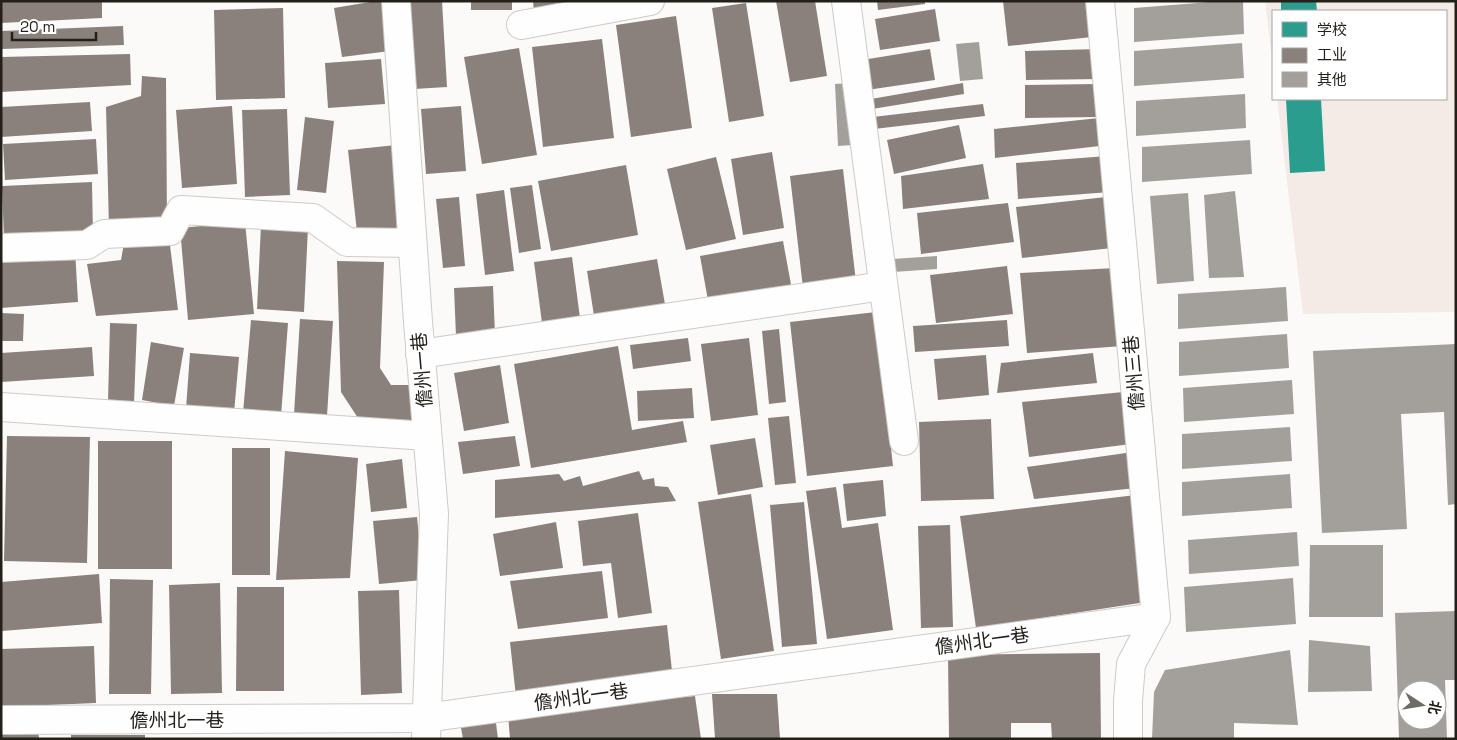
<svg xmlns="http://www.w3.org/2000/svg" width="1457" height="740" font-family="'Space Grotesk','Noto Sans SC',sans-serif">
<rect width="100%" height="100%" fill="#fcfaf8"/>
<path fill="#f4ebe7" d="M1265,1H1456V312L1303,314L1277,99H1446V11H1273V67Z"/>
<g fill="#2a9d8f">
<path d="M1281,1H1316L1317,11H1281Z"/>
<path d="M1286,99H1321L1325,171L1290,173Z"/>
</g>
<g fill="#8a817c">
<path d="M1,1H102V18L1,23Z"/>
<path d="M376,1H383L390,51L342,57L334,8Z"/>
<path d="M409,1H442L447,87L414,89Z"/>
<rect x="471" y="1" width="41" height="9"/>
<path d="M533,1H567L568,8L534,13Z"/>
<path d="M776,1H815L827,76L790,82Z"/>
<path d="M877,1H925V4L878,10Z"/>
<path d="M1003,1H1089L1092,37L1008,46Z"/>
<path d="M746,3L764,116L729,122L712,8Z"/>
<path d="M283,8L285,98L216,100L214,10Z"/>
<path d="M935,9L940,41L880,50L875,19Z"/>
<path d="M676,16L692,128L631,137L616,25Z"/>
<path d="M123,26L124,45L1,49V31Z"/>
<path d="M602,39L614,138L543,147L532,47Z"/>
<path d="M519,48L537,155L482,164L464,57Z"/>
<path d="M930,49L935,80L867,90L862,60Z"/>
<path d="M1100,49L1101,79L1026,80L1025,51Z"/>
<path d="M130,54L131,85L1,92V57Z"/>
<path d="M381,59L385,104L328,108L325,63Z"/>
<path d="M142,76L166,78L167,223L109,229L106,107L141,96Z"/>
<path d="M963,83L964,94L872,109L871,99Z"/>
<path d="M1097,84L1098,117L1025,118V85Z"/>
<path d="M90,102L92,131L1,137V107Z"/>
<path d="M983,104L985,116L874,129L873,117Z"/>
<path d="M232,106L237,184L182,188L176,110Z"/>
<path d="M461,106L466,171L426,174L421,109Z"/>
<path d="M287,109L290,195L245,197L242,110Z"/>
<path d="M305,117L334,121L326,193L297,190Z"/>
<path d="M1099,118L1100,146L995,158L994,129Z"/>
<path d="M959,125L966,158L894,174L887,140Z"/>
<path d="M96,139L98,174L5,180L3,144Z"/>
<path d="M396,145L404,227L357,232L348,150Z"/>
<path d="M772,152L784,228L743,235L731,159Z"/>
<path d="M1107,156L1110,192L1018,199L1016,163Z"/>
<path d="M716,157L736,239L686,250L667,169Z"/>
<path d="M983,164L989,199L903,209L901,176Z"/>
<path d="M626,165L638,235L551,251L538,181Z"/>
<path d="M843,169L856,282L803,288L790,176Z"/>
<path d="M92,182L93,236L4,240L2,186Z"/>
<path d="M532,185L541,249L519,253L510,188Z"/>
<path d="M504,190L514,271L485,275L476,194Z"/>
<path d="M459,197L465,266L443,268L436,199Z"/>
<path d="M1106,197L1112,248L1022,258L1016,207Z"/>
<path d="M1008,203L1014,242L921,254L917,213Z"/>
<path d="M245,222L254,314L188,320L180,228Z"/>
<path d="M261,225L308,227L304,312L257,309Z"/>
<path d="M783,241L792,290L709,306L700,256Z"/>
<path d="M124,243L170,245L178,310L96,316L87,264L121,260Z"/>
<path d="M75,249L78,302L1,308V255Z"/>
<path d="M572,257L580,318L542,323L534,262Z"/>
<path d="M657,259L666,310L595,322L587,271Z"/>
<path d="M337,261L384,262L380,368L391,385H413L412,426L358,418L341,392Z"/>
<path d="M1007,266L1013,314L936,323L930,275Z"/>
<path d="M1116,268L1123,346L1027,353L1020,273Z"/>
<path d="M493,286L495,335L456,336L454,288Z"/>
<path d="M876,312L893,466L807,476L790,322Z"/>
<path d="M1,313L24,314L23,341H1Z"/>
<path d="M300,319L333,321L327,416L294,414Z"/>
<path d="M251,320L288,323L281,416L243,413Z"/>
<path d="M1007,320L1009,346L915,352L913,326Z"/>
<path d="M110,323L137,324L134,403L108,402Z"/>
<path d="M779,329L786,402L769,404L762,331Z"/>
<path d="M688,338L691,361L633,369L630,345Z"/>
<path d="M749,338L758,415L711,421L701,344Z"/>
<path d="M151,342L184,348L174,406L142,400Z"/>
<path d="M618,346L632,430L683,421L687,442L531,468L514,364Z"/>
<path d="M92,347L94,376L1,382V353Z"/>
<path d="M190,353L239,357L234,413L186,409Z"/>
<path d="M1093,353L1097,383L997,393L1001,363Z"/>
<path d="M986,355L989,395L938,400L934,359Z"/>
<path d="M500,365L509,423L464,431L454,373Z"/>
<path d="M692,388L694,418L638,421L637,391Z"/>
<path d="M1123,392L1131,444L1029,457L1022,402Z"/>
<path d="M789,416L796,483L775,485L768,418Z"/>
<path d="M991,419L994,499L921,501L919,422Z"/>
<path d="M7,436L90,437L87,563L4,561Z"/>
<path d="M515,436L520,466L463,474L458,442Z"/>
<path d="M755,438L763,487L718,495L710,445Z"/>
<rect x="98" y="441" width="74" height="128"/>
<rect x="232" y="448" width="38" height="127"/>
<path d="M285,451L358,458L350,578L276,580Z"/>
<path d="M1133,452L1136,488L1034,499L1027,467Z"/>
<path d="M402,459L407,508L371,512L366,464Z"/>
<path d="M639,471L643,480L654,478L655,486L668,487L676,501L495,518V480L559,474L564,481L580,476L583,486Z"/>
<path d="M883,480L886,516L847,521L843,484Z"/>
<path d="M836,487L842,528L878,523L893,630L827,639L806,491Z"/>
<path d="M751,494L774,651L721,659L698,502Z"/>
<path d="M1136,495L1146,602L976,628L960,516Z"/>
<path d="M804,502L817,644L782,647L770,505Z"/>
<path d="M638,513L652,613L618,618L611,563L583,566L578,521Z"/>
<path d="M417,517L423,580L379,584L373,521Z"/>
<path d="M556,522L563,568L500,576L493,534Z"/>
<path d="M950,525L953,627L921,628L918,526Z"/>
<path d="M602,571L608,618L518,629L510,581Z"/>
<path d="M99,574L102,623L2,631L1,582Z"/>
<path d="M110,579L153,580L151,694H109Z"/>
<path d="M220,583L222,693L171,694L169,585Z"/>
<path d="M237,587H284V691H236Z"/>
<path d="M399,590L402,693L361,695L358,591Z"/>
<path d="M667,625L673,680L516,697L510,642Z"/>
<path d="M94,646L96,703L1,707V649Z"/>
<path d="M1100,653L1101,739H1052L1051,723H1011V739H949L948,655Z"/>
<path d="M712,694H777L780,739H715Z"/>
<path d="M695,696L701,739H510L508,714Z"/>
<path d="M495,715L498,739H463L460,722Z"/>
<path d="M38,728L39,739H1V731Z"/>
<rect x="71" y="735" width="74" height="4"/>
</g>
<g fill="#a3a09c" fill-rule="evenodd">
<path d="M1223,1H1243L1244,34L1134,42V8Z"/>
<path d="M979,42L983,79L960,81L956,44Z"/>
<path d="M1242,43L1244,78L1134,86V51Z"/>
<path d="M850,83L853,145L838,146L835,84Z"/>
<path d="M1245,94L1246,128L1136,136V101Z"/>
<path d="M1250,140L1252,174L1142,182V147Z"/>
<path d="M1235,191L1244,277L1209,278L1204,195Z"/>
<path d="M1188,193L1194,281L1157,284L1150,196Z"/>
<path d="M937,256V269L893,272L892,259Z"/>
<path d="M1286,287L1288,321L1178,329V294Z"/>
<path d="M1287,334L1289,368L1179,376V342Z"/>
<path d="M1456,344V504L1448,505L1444,412L1401,414L1407,529L1322,533L1313,351Z"/>
<path d="M1292,380L1294,414L1184,422L1183,388Z"/>
<path d="M1290,427L1292,461L1182,469V434Z"/>
<path d="M1290,474L1292,508L1182,516V482Z"/>
<path d="M1297,532L1299,566L1189,574L1188,540Z"/>
<path d="M1310,545H1383V617H1309Z"/>
<path d="M1293,578L1296,624L1186,632L1184,587Z"/>
<path d="M1456,611V680H1445L1447,739H1399L1395,613ZM1407,690H1437V720H1407Z"/>
<path d="M1309,640L1370,646L1372,691L1308,692Z"/>
<path d="M1290,650L1298,725L1234,723V739H1152L1154,692L1165,670Z"/>
</g>
<g fill="none" stroke-linecap="round" stroke-linejoin="round">
<g stroke="#cecbc6" stroke-width="30">
<g id="minor">
<path d="M396,1L418,322L434,514L426,739"/>
<path d="M846,1L904,441"/>
<path d="M1100,1L1156,617L1131,664L1128,701V739"/>
<path d="M521,25L650,1"/>
<path d="M1,248L87,245L104,234L170,231L181,210L313,218L347,242L412,243"/>
<path d="M420,354L883,286"/>
<path d="M1,407L427,436"/>
<path d="M1,720L425,718L1156,617"/>
</g>
</g>
<use href="#minor" stroke="#fffefe" stroke-width="28"/>
</g>
<g text-anchor="middle" dominant-baseline="central" stroke-width="5" stroke-linejoin="round" paint-order="stroke">
<g font-size="19" fill="#231f19" stroke="#fff">
<text transform="translate(422 370) rotate(-95)">儋州一巷</text>
<text transform="translate(1134 373) rotate(-95)">儋州三巷</text>
<text transform="translate(982 641) rotate(-8)">儋州北一巷</text>
<text transform="translate(581 697) rotate(-8)">儋州北一巷</text>
<text x="177" y="720">儋州北一巷</text>
</g>
</g>
<rect width="1457" height="740" fill="none" stroke="#231f19" stroke-width="5"/>
<rect x="1272" y="10" width="175" height="90" fill="#ffffff" stroke="#a7a5a3"/>
<rect x="1282" y="22" width="25" height="15" fill="#2a9d8f" stroke="#a7a5a3"/>
<text x="1317" y="35" font-size="15" fill="#231f19">学校</text>
<rect x="1282" y="48" width="25" height="15" fill="#8a817c" stroke="#a7a5a3"/>
<text x="1317" y="60" font-size="15" fill="#231f19">工业</text>
<rect x="1282" y="72" width="25" height="15" fill="#a3a09c" stroke="#a7a5a3"/>
<text x="1317" y="85" font-size="15" fill="#231f19">其他</text>
<g transform="translate(1422 705) rotate(102)"><circle r="24" fill="#ffffff" stroke="#a7a5a3"/>
<path d="M0-4L9 19L0 12L-9 19Z" fill="#6f6c67"/>
<text y="-8" font-size="14" font-weight="bold" text-anchor="middle" fill="#231f19">北</text>
</g>
<path d="M12 32v8h84v-8" fill="none" stroke="#231f19" stroke-width="2.5"/>
<text x="20" y="32" font-size="15" fill="#231f19" stroke="#ffffff" stroke-width="4" paint-order="stroke">20 m</text>
</svg>
